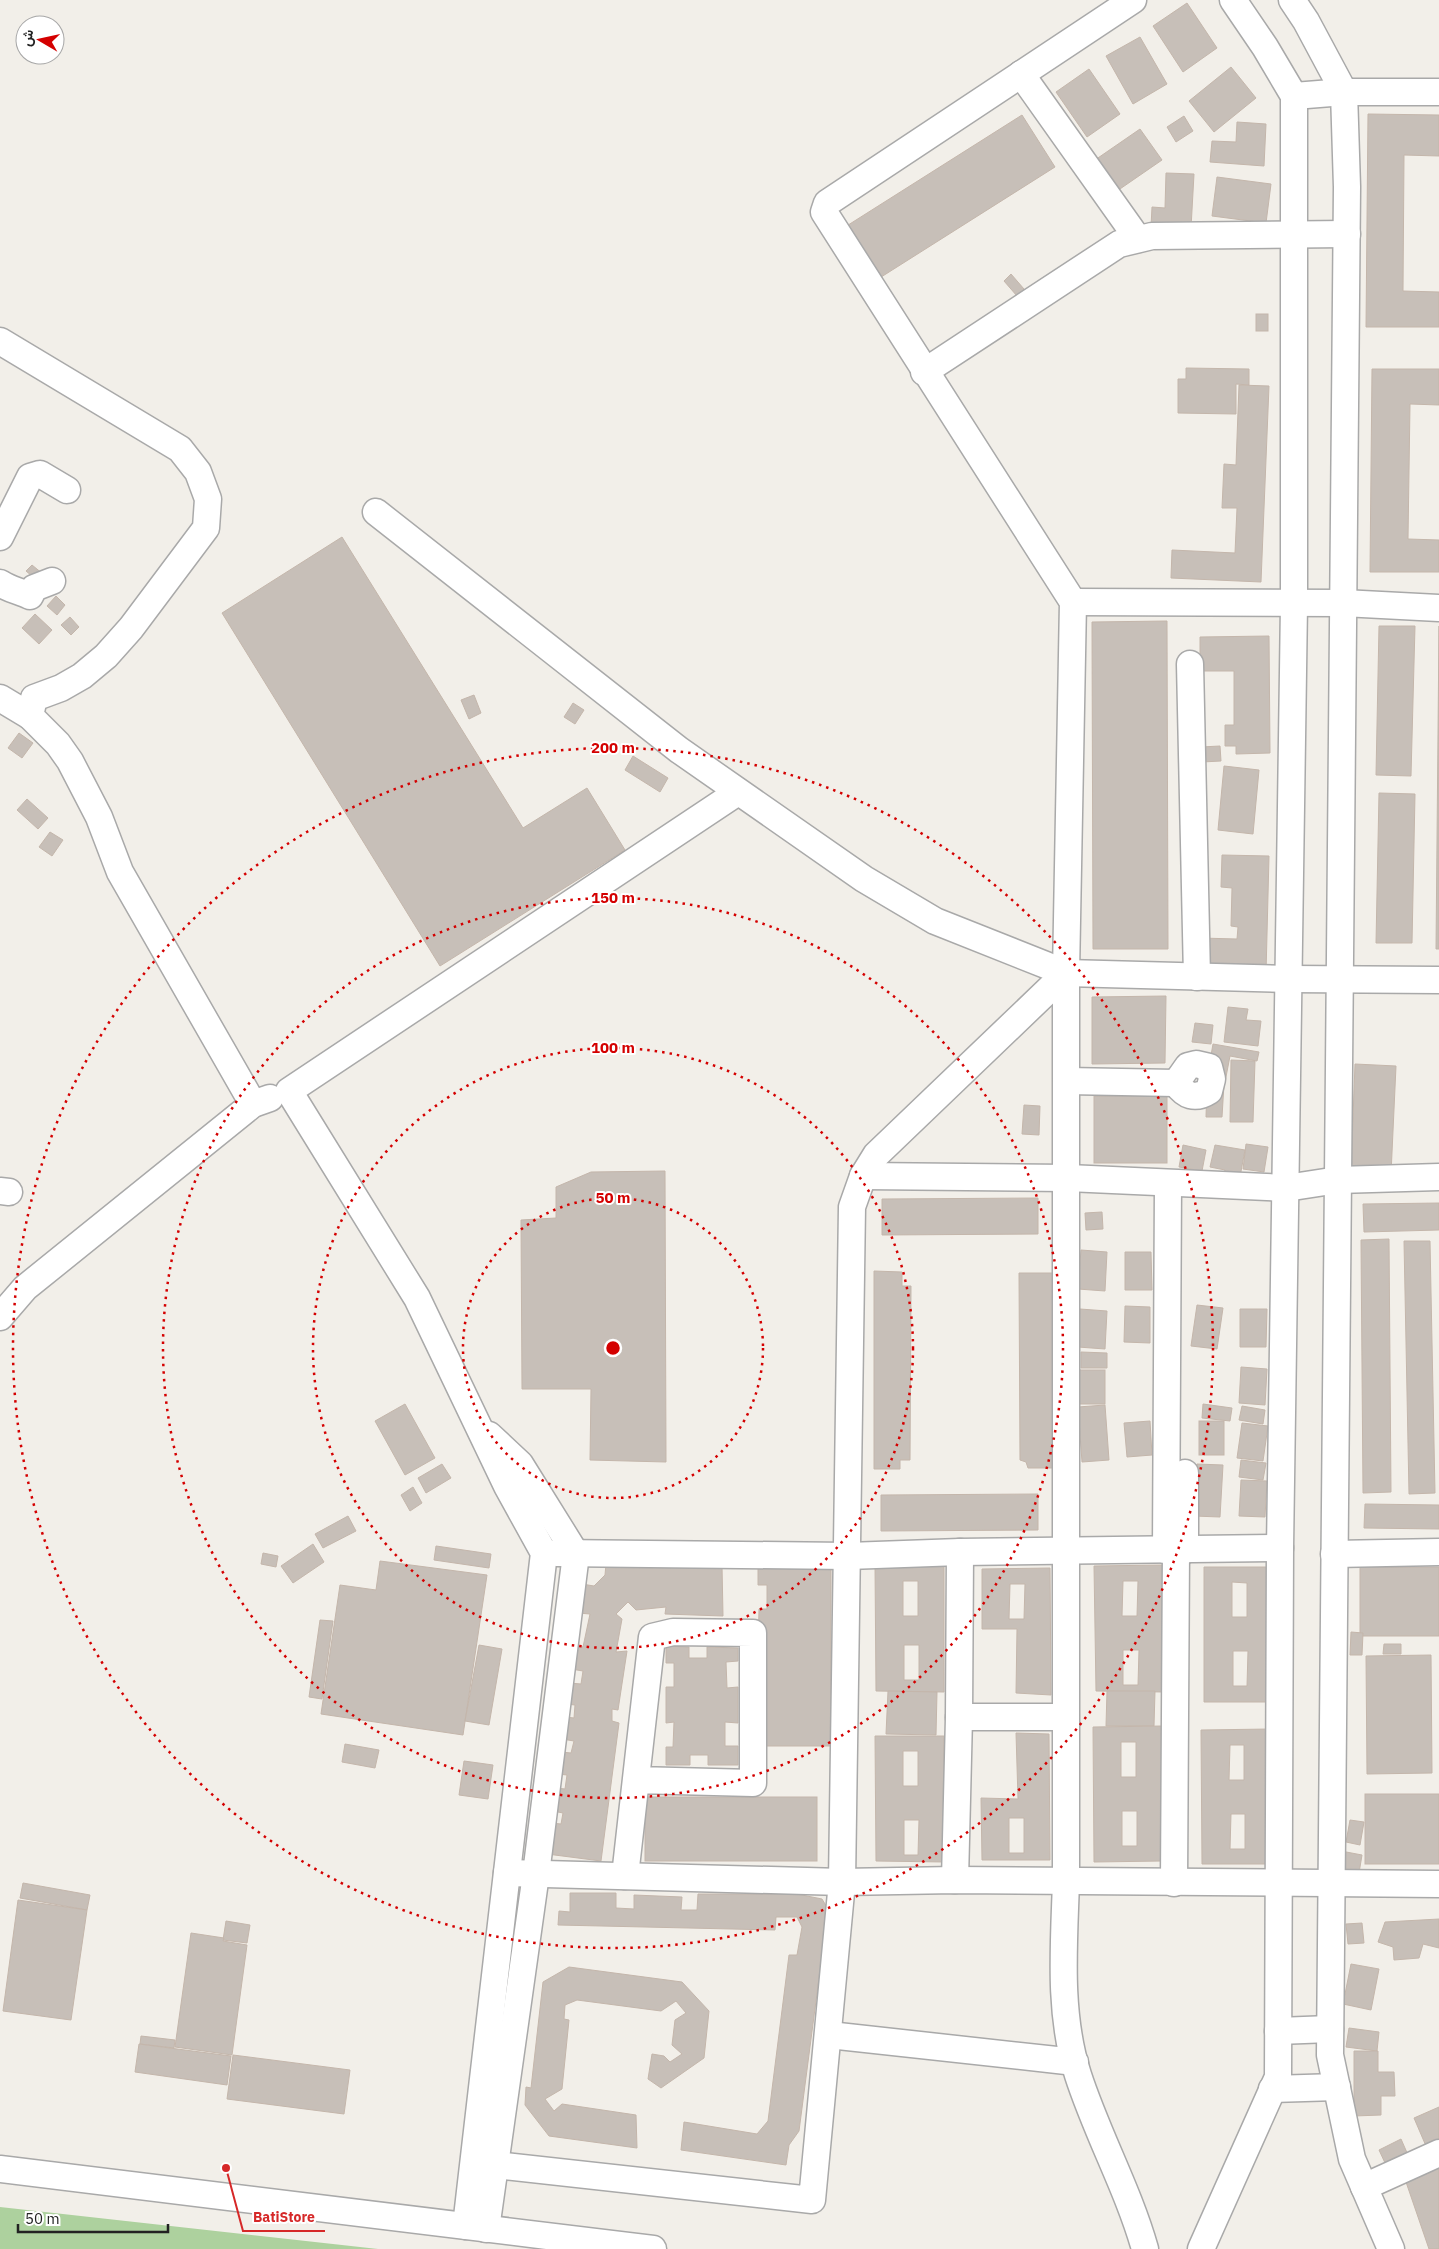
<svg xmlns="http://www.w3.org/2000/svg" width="1439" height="2249" font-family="'IBM Plex Sans',Vazirmatn,sans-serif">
<rect width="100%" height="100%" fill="#f2efe9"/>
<path fill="#add19e" d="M0,2207L378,2249H0Z"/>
<g fill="#c7bfb8" stroke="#c4b6ab" fill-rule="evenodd">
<path d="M1187,3L1217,48L1183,72L1153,26Z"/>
<path d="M1140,37L1167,84L1133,104L1106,56Z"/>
<path d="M1231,67L1256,98L1214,132L1189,101Z"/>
<path d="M1089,69L1120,114L1087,137L1056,92Z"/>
<path d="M1368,114L1439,115V156L1404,155L1403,291L1439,292V327H1366Z"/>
<path d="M1022,115L1055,167L878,279L845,227Z"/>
<path d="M1184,116L1193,131L1176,142L1167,127Z"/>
<path d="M1237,122L1266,124L1264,166L1210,162L1212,141L1236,142Z"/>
<path d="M1140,129L1162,160L1117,191L1095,160Z"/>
<path d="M1166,173L1194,174L1191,228L1151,227L1152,207L1165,208Z"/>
<path d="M1217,177L1271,184L1266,223L1212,216Z"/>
<path d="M1011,274L1024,289L1017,296L1004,281Z"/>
<rect x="1256" y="314" width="12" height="17"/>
<path d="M1186,368L1249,369V385L1236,384V414L1178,413V379H1186Z"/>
<path d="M1372,369H1439V405L1410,404L1408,539L1439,540V572H1370Z"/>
<path d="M1239,385L1269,386L1261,582L1171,578L1172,550L1235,553L1237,508H1222L1224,464L1236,465Z"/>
<path d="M342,537L523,828L587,788L625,850L440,966L222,613Z"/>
<path d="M32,565L43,574L38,581L26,571Z"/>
<path d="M56,596L65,605L57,615L47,606Z"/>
<path d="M35,614L52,630L39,644L22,628Z"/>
<path d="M70,617L79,627L71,635L61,625Z"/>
<path d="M1167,621L1168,949H1093L1092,622Z"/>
<path d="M1379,626H1415L1411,776L1376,775Z"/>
<path d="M1439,626V949H1436Z"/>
<path d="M1269,636L1270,753L1236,754V746H1225V725H1234V671H1200V637Z"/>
<path d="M474,695L481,713L469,719L461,700Z"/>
<path d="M573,703L584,710L575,724L564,717Z"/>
<path d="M19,733L33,743L22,758L8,748Z"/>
<path d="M1220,746L1221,761L1202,762L1201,747Z"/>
<path d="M633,756L668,778L660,792L625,770Z"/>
<path d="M1224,766L1259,770L1253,834L1218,830Z"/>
<path d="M1379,793L1415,794L1412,943H1376Z"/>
<path d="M27,799L48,818L38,829L17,810Z"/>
<path d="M50,832L63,840L52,856L39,847Z"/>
<path d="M1222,855L1269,856L1266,973L1200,971V938L1237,939L1238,927L1231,926L1232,888L1221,887Z"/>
<path d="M1166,996L1165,1063L1092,1064V997Z"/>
<path d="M1228,1007L1248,1009L1246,1020L1261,1021L1258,1046L1224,1042Z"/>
<path d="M1195,1023L1213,1025L1211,1044L1192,1042Z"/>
<path d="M1213,1044L1259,1052L1257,1061L1230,1056L1225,1082L1207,1078Z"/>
<path d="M1231,1060L1255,1061L1253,1122H1230Z"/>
<path d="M1355,1064L1396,1066L1391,1174L1351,1172Z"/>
<path d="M1207,1083L1224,1084L1222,1117H1206Z"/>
<rect x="1094" y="1096" width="73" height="67"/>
<path d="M1024,1105L1040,1106L1039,1135L1022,1134Z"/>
<path d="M1246,1144L1268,1147L1264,1172L1243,1169Z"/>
<path d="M1183,1145L1206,1150L1202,1171L1179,1167Z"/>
<path d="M1215,1145L1245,1150L1239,1182L1223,1179L1225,1170L1210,1167Z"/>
<path d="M665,1171L666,1462L590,1460L591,1389H522L521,1220L556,1218V1187L591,1172Z"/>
<path d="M1038,1198V1234L882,1235V1199Z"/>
<path d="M1439,1203V1230L1364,1232L1363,1204Z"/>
<path d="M1102,1212L1103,1229L1086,1230L1085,1213Z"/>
<path d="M1389,1239L1391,1492L1363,1493L1361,1240Z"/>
<path d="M1404,1241H1430L1435,1493L1409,1494Z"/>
<path d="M1081,1250L1107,1252L1105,1291L1078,1289Z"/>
<path d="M1125,1252H1151L1152,1290H1125Z"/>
<path d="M874,1271L902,1272V1286H911L910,1460H900V1469H874Z"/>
<path d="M1019,1273H1057L1054,1468H1028L1026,1462L1020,1460Z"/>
<path d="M1197,1305L1223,1308L1217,1349L1191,1346Z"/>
<path d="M1125,1306L1150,1307V1343L1124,1342Z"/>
<path d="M1080,1309L1107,1311L1105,1349L1078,1347Z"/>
<path d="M1240,1309H1267L1266,1347H1240Z"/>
<path d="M1081,1352L1107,1353V1368H1081Z"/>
<path d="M1241,1367L1267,1369L1265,1405L1239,1403Z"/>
<rect x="1079" y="1370" width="26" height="34"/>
<path d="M405,1404L435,1458L405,1475L375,1421Z"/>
<path d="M1203,1404L1232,1408L1230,1421L1202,1418Z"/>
<path d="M1105,1405L1109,1460L1082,1462L1078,1407Z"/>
<path d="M1242,1406L1265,1410L1263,1424L1239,1420Z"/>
<path d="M1150,1421L1152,1455L1127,1457L1124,1423Z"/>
<rect x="1199" y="1421" width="25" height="34"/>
<path d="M1242,1423L1268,1426L1263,1461L1237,1458Z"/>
<path d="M1241,1460L1266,1463L1263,1480L1239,1477Z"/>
<path d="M442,1464L451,1478L426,1493L418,1478Z"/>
<path d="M1197,1464L1223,1465L1220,1517L1194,1516Z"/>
<path d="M1241,1480L1267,1481L1265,1517L1239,1516Z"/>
<path d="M413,1487L422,1503L410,1511L401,1495Z"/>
<path d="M1038,1494V1530L881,1531V1495Z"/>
<path d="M1365,1504L1439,1505V1529L1364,1528Z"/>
<path d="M348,1516L356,1531L323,1548L315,1534Z"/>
<path d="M313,1544L324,1562L293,1583L281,1566Z"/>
<path d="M436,1546L491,1554L489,1568L434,1560Z"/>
<path d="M263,1553L278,1556L276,1567L261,1564Z"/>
<path d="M380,1561L487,1575L463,1735L321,1714L340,1585L376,1590Z"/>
<path d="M606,1564L722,1566L723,1616L665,1614L666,1607L636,1610L628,1602L616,1614L622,1619L616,1652L627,1651L618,1710L612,1709V1721L619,1723L601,1861L547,1854L551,1823L561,1824L563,1813L553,1811L556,1788L565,1789L567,1775L558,1774L561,1752L571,1753L574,1741L562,1739L565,1717L574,1718L575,1705L566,1704L569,1683L581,1684L583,1671L571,1669L574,1646L583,1647L590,1614L578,1613L582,1584L594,1586L605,1575Z"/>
<path d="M875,1565H944V1692L876,1691ZM903,1581H918V1616H903ZM904,1645H919V1680H904Z"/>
<path d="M1163,1565L1164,1692L1096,1691L1094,1566ZM1123,1581H1138L1137,1616H1122ZM1123,1650H1139L1138,1685H1123Z"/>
<path d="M758,1566H831V1746H756L759,1609H767V1585H758Z"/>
<path d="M1204,1567H1273V1702H1204ZM1232,1582L1247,1583V1617H1232ZM1233,1651H1248L1247,1686H1233Z"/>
<rect x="1360" y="1567" width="79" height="69"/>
<path d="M1050,1568L1051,1695L1016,1693L1017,1629H982V1569ZM1010,1584H1025L1024,1619H1009Z"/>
<path d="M320,1620L333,1621L322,1699L309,1697Z"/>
<path d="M1351,1632L1363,1633L1362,1655H1350Z"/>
<path d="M1384,1644H1401V1654H1383Z"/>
<path d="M479,1645L502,1649L489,1725L465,1721Z"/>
<path d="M666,1646L689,1647V1658H707V1647L738,1648V1661L726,1662L727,1688L738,1687V1723L725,1722V1746H738V1765H708V1755H690V1765H666V1747H673L674,1722L666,1723V1687H674V1663H666Z"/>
<path d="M1431,1655L1432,1773L1367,1774L1366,1656Z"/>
<path d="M888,1691L937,1692L936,1735L886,1734Z"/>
<path d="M1107,1691H1155L1154,1726H1106Z"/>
<path d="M1162,1726V1861L1094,1862L1093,1727ZM1121,1742H1136V1777H1121ZM1122,1811H1137V1846H1122Z"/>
<path d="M1270,1729L1271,1864H1202L1201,1730ZM1230,1745H1244V1780H1229ZM1231,1814H1245V1849H1230Z"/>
<path d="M1016,1733L1049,1734L1050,1860H982L981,1798L1018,1799ZM1009,1818H1024V1853H1009Z"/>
<path d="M875,1736H944V1862L876,1861ZM903,1751H918V1786H903ZM904,1820H919L918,1855H904Z"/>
<path d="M345,1744L379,1750L375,1768L342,1762Z"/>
<path d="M464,1761L493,1765L488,1799L459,1795Z"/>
<rect x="1365" y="1794" width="74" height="70"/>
<rect x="645" y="1797" width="172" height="64"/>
<path d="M1350,1820L1364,1822L1360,1845L1346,1842Z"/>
<path d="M1341,1851L1362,1855L1359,1873L1338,1870Z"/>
<path d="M23,1883L90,1895L87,1910L20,1898Z"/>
<path d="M570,1893H616V1908L634,1909V1895L682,1897L681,1910H697L698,1894H797L822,1899L828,1909L799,2131L789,2145L786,2165L681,2150L684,2122L757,2134L768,2121L789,1955H797L802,1927L797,1917H776L775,1930L558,1925L559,1911L570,1912Z"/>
<path d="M18,1900L87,1910L71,2020L3,2011Z"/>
<path d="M1439,1919V1948L1423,1944L1419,1958L1394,1960L1393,1947L1378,1942L1385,1922Z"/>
<path d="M226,1921L250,1925L247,1943L223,1940Z"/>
<path d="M1362,1923L1364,1943L1348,1944L1346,1924Z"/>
<path d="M191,1933L224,1938L223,1941L247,1945L232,2055L175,2047Z"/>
<path d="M1351,1964L1379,1969L1371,2010L1343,2004Z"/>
<path d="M569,1967L682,1982L709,2011L704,2058L661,2088L648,2079L652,2054L664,2056L670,2062L682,2054L672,2045L675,2020L686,2013L676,2001L661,2011L577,2000L565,2005L564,2019L569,2020L562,2089L545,2099L554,2111L562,2104L636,2115L637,2148L549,2136L525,2105L526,2087L531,2088L543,1982Z"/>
<path d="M1349,2028L1379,2032L1377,2051L1346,2047Z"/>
<path d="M141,2036L175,2040L174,2048L140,2044Z"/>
<path d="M139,2044L231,2056L227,2085L135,2072Z"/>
<path d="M1354,2051H1378V2072H1394L1395,2096H1381V2115L1354,2116Z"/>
<path d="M233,2055L350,2070L344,2114L227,2099Z"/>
<path d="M1439,2107V2140L1426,2146L1414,2118Z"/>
<path d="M1401,2139L1408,2155L1386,2165L1379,2150Z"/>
<path d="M1439,2168V2249H1429L1406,2182Z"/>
</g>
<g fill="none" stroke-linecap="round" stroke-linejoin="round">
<g stroke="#a9a9a9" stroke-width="29">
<g id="minor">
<path d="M1133,0L827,203L824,212L1073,602L1066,973V1881C1064,1945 1058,2013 1078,2075C1097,2134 1128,2189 1145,2249"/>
<path d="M1292,0L1306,21L1344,92L1347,187L1330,2055L1352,2159L1391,2249"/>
<path d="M1021,74L1138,239"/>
<path d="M1294,96L1344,92H1439"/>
<path d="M0,341L180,449L198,472L208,499L206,528L131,628L106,656L82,676L61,688L34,698L30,716L58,744L70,761L99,817L120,872L253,1104"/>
<path d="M924,372L1119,244L1152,236L1347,234"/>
<path d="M376,512L679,750L864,879L935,921L1066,973L1290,979L1439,980"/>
<path d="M0,537L30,477L40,474L67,490"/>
<path d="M0,583C10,590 20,591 30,596L34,588L52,581"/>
<path d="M1073,602L1343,603L1439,608"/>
<path d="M1190,664L1197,977"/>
<path d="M0,698L30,716"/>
<path d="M1196,1064L1209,1067L1212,1079L1209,1091C1195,1100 1185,1096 1176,1083L1188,1066Z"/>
<path d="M1067,1081L1176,1083"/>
<path d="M863,1176L1068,1178L1286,1188L1338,1180L1439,1177"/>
<path d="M0,1191L9,1192"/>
<path d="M0,1317L25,1288L253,1104L270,1098"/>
<path d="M1185,1473V1550"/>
<path d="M1166,1550L1168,1184"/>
<path d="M557,1553L848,1556L960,1552L1280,1548"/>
<path d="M1334,1554L1439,1552"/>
<path d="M959,1717H1065"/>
<path d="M507,1873L842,1882L955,1880L1439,1884"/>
<path d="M625,1876L652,1637L673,1632L753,1633V1783L636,1780"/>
<path d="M955,1880L959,1717L960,1552"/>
<path d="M1174,1883L1176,1550"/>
<path d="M1278,2031L1330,2029"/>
<path d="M829,2035L1075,2062"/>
<path d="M1272,2089L1337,2087"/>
<path d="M495,2165L812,2200L842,1882L852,1207L863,1176L876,1155L1066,973"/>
<path d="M0,2169L653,2249"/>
<path d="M1364,2187L1439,2153"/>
<path d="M466,2226L544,1553L507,1486L417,1298L289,1091L738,792"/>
<path d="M486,2229L536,1874L576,1554L520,1464L489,1435"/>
<path d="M1201,2249L1278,2077L1280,1548L1294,604V96L1265,47L1233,0"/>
</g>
</g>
<use href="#minor" stroke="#fff" stroke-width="26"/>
</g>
<g fill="none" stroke="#d40000" stroke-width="2.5" stroke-dasharray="2.5 5">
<circle cx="613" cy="1348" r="150"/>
<circle cx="613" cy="1348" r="300"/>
<circle cx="613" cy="1348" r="450"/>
<circle cx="613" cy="1348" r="600"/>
</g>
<circle cx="613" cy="1348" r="8" fill="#d40000" stroke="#fff" stroke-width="2.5"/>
<g font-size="15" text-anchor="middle" font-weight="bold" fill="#d40000" stroke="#fff" stroke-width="4" stroke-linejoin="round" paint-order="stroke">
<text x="613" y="753">200 m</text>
<text x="613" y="903">150 m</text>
<text x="613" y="1053">100 m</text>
<text x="613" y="1203">50 m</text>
</g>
<path fill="none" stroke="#d62828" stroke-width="2" d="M226 2168L243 2231H325"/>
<circle fill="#d62828" stroke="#fff" stroke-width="2" cx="226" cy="2168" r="5"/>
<g font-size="14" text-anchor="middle" font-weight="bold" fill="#d62828" stroke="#fff" stroke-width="4" stroke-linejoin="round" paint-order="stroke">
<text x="284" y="2222">BatiStore</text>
</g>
<g transform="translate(40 40) rotate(279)"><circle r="24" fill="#ffffff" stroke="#a7a7a7"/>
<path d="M0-4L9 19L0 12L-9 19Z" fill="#d40000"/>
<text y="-8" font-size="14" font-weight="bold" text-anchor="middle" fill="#222222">ش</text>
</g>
<path d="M18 2224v8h150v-8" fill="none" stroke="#222222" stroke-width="2.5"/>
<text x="25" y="2224" font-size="15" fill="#222222" stroke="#ffffff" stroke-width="4" paint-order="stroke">50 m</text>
</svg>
